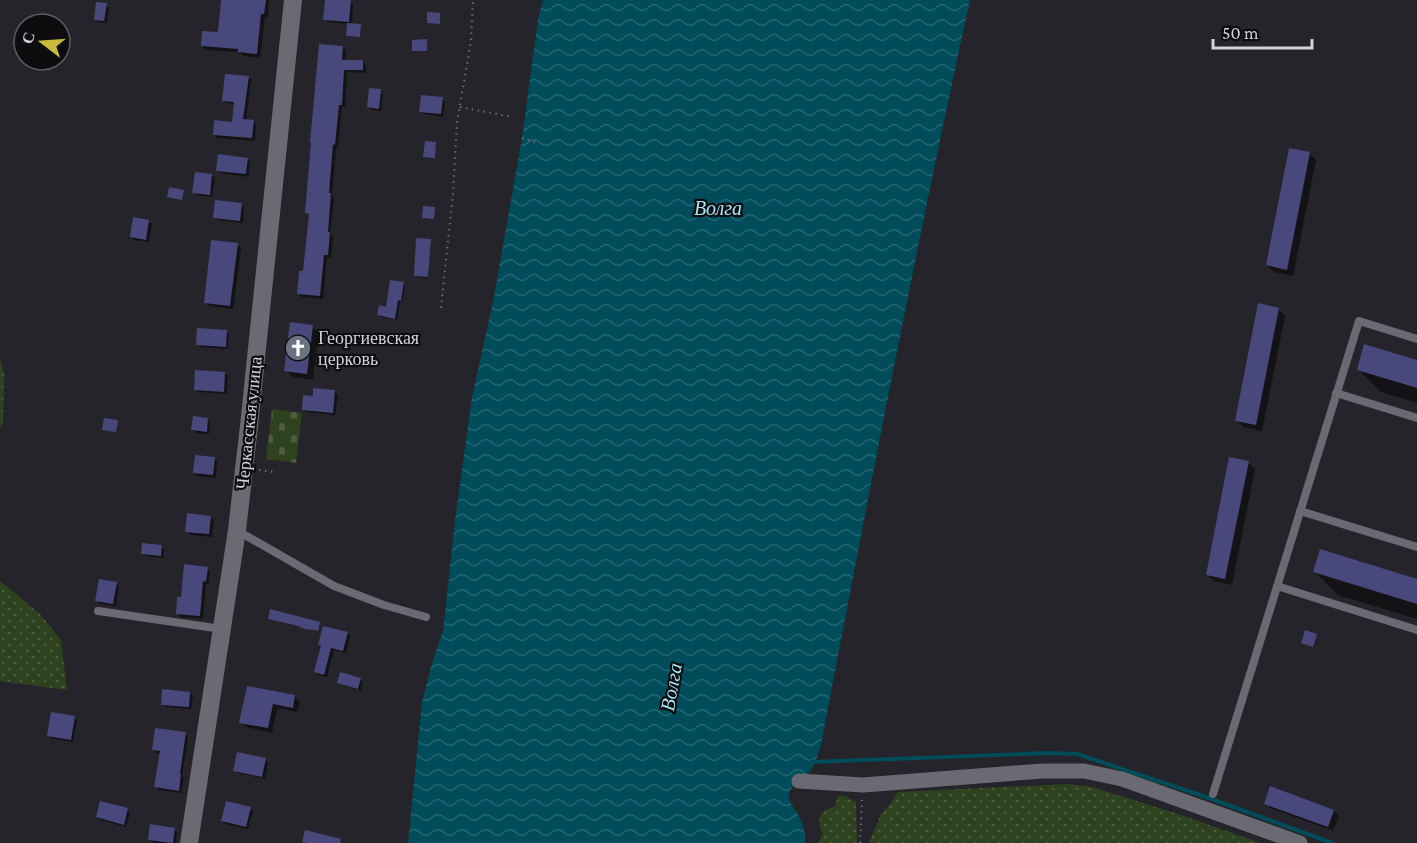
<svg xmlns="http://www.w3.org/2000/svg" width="1417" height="843" font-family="'Crimson Pro',serif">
<defs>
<pattern id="grass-dots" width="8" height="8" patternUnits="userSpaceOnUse" patternTransform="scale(1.5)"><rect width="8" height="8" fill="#2e421f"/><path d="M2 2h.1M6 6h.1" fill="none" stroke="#4b5c3f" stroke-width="1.8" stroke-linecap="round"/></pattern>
<pattern id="cemetery-stones" width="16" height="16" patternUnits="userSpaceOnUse" patternTransform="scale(1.5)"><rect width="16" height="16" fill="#2e421f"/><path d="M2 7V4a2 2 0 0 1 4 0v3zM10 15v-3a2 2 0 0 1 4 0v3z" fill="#4b5c3f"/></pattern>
<pattern id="water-waves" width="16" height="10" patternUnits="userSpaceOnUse" patternTransform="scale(1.5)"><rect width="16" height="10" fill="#004c5b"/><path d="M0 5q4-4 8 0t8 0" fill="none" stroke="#246572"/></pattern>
</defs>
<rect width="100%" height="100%" fill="#24242a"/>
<g fill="url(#grass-dots)">
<path d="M0,359L4,374L3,423L0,427Z"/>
<path d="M0,581L40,614L61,640L67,690L0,681Z"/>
<path d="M1068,784L1092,787L1172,812L1261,843H869L881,814L891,803L898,792Z"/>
<path d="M839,796H845L856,802L857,843H818L823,834C816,820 819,809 835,807L837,798Z"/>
</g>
<path fill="url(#cemetery-stones)" d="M272,409L302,413L296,463L266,459Z"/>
<path fill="url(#water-waves)" d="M543,0H970C916,248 868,496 821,745C818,754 816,763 810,771C804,779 790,784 789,795C788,803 796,809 799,816C803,825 806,833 805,843H408L422,702L433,660L443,631L455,521L472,397L493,302L522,138L538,20Z"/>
<g fill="#0007">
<path d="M237,0H269L268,17H265L260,58L244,56L240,52L206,50L202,46L219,33Z"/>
<path d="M326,0L350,1L353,4L352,25L361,27L360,37L348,36V24L328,22L325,19Z"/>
<path d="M106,5L109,8L107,23L98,22L95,19Z"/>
<path d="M343,47L346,51L345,61L363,62L366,65V73L347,72L345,107H342L338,147H336L332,196L334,198L330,234L333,237L331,258L327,257L323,299L302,297L298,294L305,273L311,217L307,213Z"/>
<path d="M248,77L251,80L246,121H253L256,124L255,141L217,138L214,135L234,123L235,104L227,103L224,100Z"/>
<path d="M380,91L383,94L381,111L372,110L369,107Z"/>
<path d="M442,99L445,102L443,117L424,114L421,111Z"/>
<path d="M1310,154L1316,160L1293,276L1274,272L1267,265Z"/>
<path d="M247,159L250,162L249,177L220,173L217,170Z"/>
<path d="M212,175L215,178L212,197L197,195L194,192Z"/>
<path d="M241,204L244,207L243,223L218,220L215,217Z"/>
<path d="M148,221L152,224L149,242L134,240L131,237Z"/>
<path d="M430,240L431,241L428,278L417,277L416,276Z"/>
<path d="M238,245L241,248L233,309L209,306L206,303Z"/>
<path d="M403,284L405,286L402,302H400L397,320L381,317L378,315L387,309Z"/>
<path d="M1279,309L1285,316L1262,431L1243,427L1236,420Z"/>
<path d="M312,326L319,333L313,380L293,377L286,370Z"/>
<path d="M226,332L229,335L228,349L200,347L197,344Z"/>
<path d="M1417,361V403L1381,392L1358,369Z"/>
<path d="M225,373L228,376L227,394L199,392L196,389Z"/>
<path d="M335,392L338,395L335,415L306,412L303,409Z"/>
<path d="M207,419L210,422L209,434L196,433L193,430Z"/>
<path d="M214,459L217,462L216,478L197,476L194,473Z"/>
<path d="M1248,462L1255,469L1232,585L1214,581L1208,575Z"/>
<path d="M210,517L214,520L212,537L190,535L187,531Z"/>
<path d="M161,546L164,549V558L146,556L143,553Z"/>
<path d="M207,568L210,571L209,584H206L203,619L181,617L178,614L182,599Z"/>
<path d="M1315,572L1417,580V619L1338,595Z"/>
<path d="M116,583L119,586L116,606L100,604L97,601Z"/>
<path d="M348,633L350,636L346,653L334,650L327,677L318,675L316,672L322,646Z"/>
<path d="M360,679L363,682L361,691L342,685L339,682Z"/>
<path d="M248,687L295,697L300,702L297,712L277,708L272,733L246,727L241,722Z"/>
<path d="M190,693L193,696L191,709L165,707L162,704Z"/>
<path d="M74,717L77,720L73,742L52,739L49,736Z"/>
<path d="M185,734L188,737L182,777L184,778L181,793L159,790L156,787L161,753H156L153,750Z"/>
<path d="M265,760L268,763L265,779L238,773L235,770Z"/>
<path d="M1266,803L1334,811L1339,816L1333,831L1270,808Z"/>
<path d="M250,808L253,811L248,829L226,824L222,821Z"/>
<path d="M127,810L130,813L126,827L101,820L98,817Z"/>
<path d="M174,829L177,832L176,843H155L149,840Z"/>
</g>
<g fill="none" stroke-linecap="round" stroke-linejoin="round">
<path stroke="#004c5b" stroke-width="4" d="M811,762L1049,753L1077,754L1206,797L1332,843"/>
</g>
<g fill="#49487c">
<path d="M221,0H266L264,14H261L257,54L238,52V49L201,46L202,31L218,32Z"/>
<path d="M325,0H351L349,22L323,20Z"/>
<path d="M96,2L107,3L104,21L94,20Z"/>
<path d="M427,12L440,13V24L427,23Z"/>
<path d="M347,23L361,24L360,37L346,36Z"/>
<path d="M427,39V51H412V40Z"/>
<path d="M319,44L343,46L342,60H363V70H344L342,105H339L335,145L333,144L329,193H331L328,232H330L328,255H324L320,296L297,294L299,271H303L309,214L305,213L311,142H310Z"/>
<path d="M225,74L249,76L243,119L254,120L252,138L213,135L214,120L232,122L234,102L222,101Z"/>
<path d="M369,88L381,89L379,109L367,107Z"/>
<path d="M421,95L443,97L441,114L419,112Z"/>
<path d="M425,141L436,142L435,158L423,157Z"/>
<path d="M1289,148L1310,152L1287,270L1266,265Z"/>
<path d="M218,154L248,158L246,174L216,171Z"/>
<path d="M195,172L212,174L210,195L192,193Z"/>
<path d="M169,187L184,190L182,200L167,197Z"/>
<path d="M215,200L242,203L240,221L213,218Z"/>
<path d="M423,206L435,207L434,219L422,218Z"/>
<path d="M133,217L149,220L146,240L130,237Z"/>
<path d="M416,238L431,239L428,277L414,276Z"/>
<path d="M211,240L238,243L230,306L204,303Z"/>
<path d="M390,280L404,282L401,301L398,300L395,319L377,315L379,305L386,307Z"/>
<path d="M1258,303L1279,308L1256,425L1235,421Z"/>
<path d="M290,322L313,325L307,374L284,371Z"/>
<path d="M197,328L227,330L226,347L196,345Z"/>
<path d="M1364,344L1417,360V388L1357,370Z"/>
<path d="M195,370L225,372L224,392L194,390Z"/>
<path d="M313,388L335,390L333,413L302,410L303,395L313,396Z"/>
<path d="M193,416L208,418L207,432L191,430Z"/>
<path d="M104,418L118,420L116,432L102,430Z"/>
<path d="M195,455L215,457L213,475L193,473Z"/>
<path d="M1229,457L1249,461L1225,579L1206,575Z"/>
<path d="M187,513L211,516L209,534L185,532Z"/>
<path d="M142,543L162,545L161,556L141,554Z"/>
<path d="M1320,549L1417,579V604L1313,572Z"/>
<path d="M184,564L208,567L206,582L203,581L200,616L176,614L177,597H181Z"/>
<path d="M99,579L117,582L113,604L95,601Z"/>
<path d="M270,609L320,622L318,631L308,629V630L295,625L268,619Z"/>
<path d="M323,626L348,632L343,651L331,648L324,675L314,672L321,645H318Z"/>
<path d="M1305,630L1317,634L1313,647L1301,643Z"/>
<path d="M340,672L361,678L358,689L337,683Z"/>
<path d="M247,686L295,695L293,708L273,704L268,728L239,723Z"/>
<path d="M162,689L190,692L189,707L161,705Z"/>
<path d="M51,712L75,716L71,740L47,736Z"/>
<path d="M155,728L186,732L180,774H181L179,791L154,787L160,751L152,750Z"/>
<path d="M237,752L266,758L262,777L233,771Z"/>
<path d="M1270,786L1334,810L1328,827L1264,804Z"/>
<path d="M100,801L128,808L124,825L96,817Z"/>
<path d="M226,801L251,807L246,827L221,821Z"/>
<path d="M150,824L175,828L173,843L148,840Z"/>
<path d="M305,830L341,839L340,843H309L302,842Z"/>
</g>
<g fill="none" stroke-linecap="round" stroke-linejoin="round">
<g stroke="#6e6e74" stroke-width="2" stroke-dasharray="1.5 4.5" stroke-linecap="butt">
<path d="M460,107L512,117"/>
<path d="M522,138L538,143"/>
<path d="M441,308L453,193L457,123L471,41L473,0"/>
<path d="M259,470L274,472"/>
<path d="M860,843L862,800"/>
</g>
<g stroke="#6a6b72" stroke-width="8">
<path d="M1336,393L1417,418"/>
<path d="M1300,511L1417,547"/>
<path d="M238,531L334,586L384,605L426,617"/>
<path d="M1277,586L1417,630"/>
<path d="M98,611L222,629"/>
<path d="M1213,794L1359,321L1417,339"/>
</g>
<path stroke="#6a6b72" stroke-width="15" d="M799,781L863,785L1042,771H1084L1122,779L1300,843"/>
<path stroke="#6a6b72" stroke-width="18" d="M189,843L237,530L249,426L293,0"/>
</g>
<defs>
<g id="church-disc" transform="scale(1.35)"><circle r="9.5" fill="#6b7280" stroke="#0d0d10"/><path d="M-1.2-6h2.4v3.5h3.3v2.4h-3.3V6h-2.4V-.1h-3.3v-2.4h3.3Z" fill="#fff"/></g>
</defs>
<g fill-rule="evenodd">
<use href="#church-disc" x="298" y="348"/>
</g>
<g text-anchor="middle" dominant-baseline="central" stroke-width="4.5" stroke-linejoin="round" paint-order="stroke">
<g font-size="18" fill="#d2d2d7" stroke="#0d0d10" text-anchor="start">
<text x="318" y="338">Георгиевская<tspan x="318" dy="21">церковь</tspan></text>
</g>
<g font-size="18" fill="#d2d2d7" stroke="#0d0d10">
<text transform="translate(249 423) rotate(-84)">Черкасская улица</text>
</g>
<g font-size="20" font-style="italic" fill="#a6e7f9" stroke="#0d0d10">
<text x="718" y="208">Волга</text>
<text transform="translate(671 687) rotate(-80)">Волга</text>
</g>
</g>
<g transform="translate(42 42) rotate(287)"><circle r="28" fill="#0d0d10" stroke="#5c5c60" stroke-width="1.5"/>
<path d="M0-4.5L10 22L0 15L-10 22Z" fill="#c8bb3b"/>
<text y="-9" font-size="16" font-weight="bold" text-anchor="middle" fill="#d2d2d7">С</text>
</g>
<path d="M1213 39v9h99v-9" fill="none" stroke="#d2d2d7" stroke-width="3"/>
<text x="1222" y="39" font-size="18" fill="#d2d2d7" stroke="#0d0d10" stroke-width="4.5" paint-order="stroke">50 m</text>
</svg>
